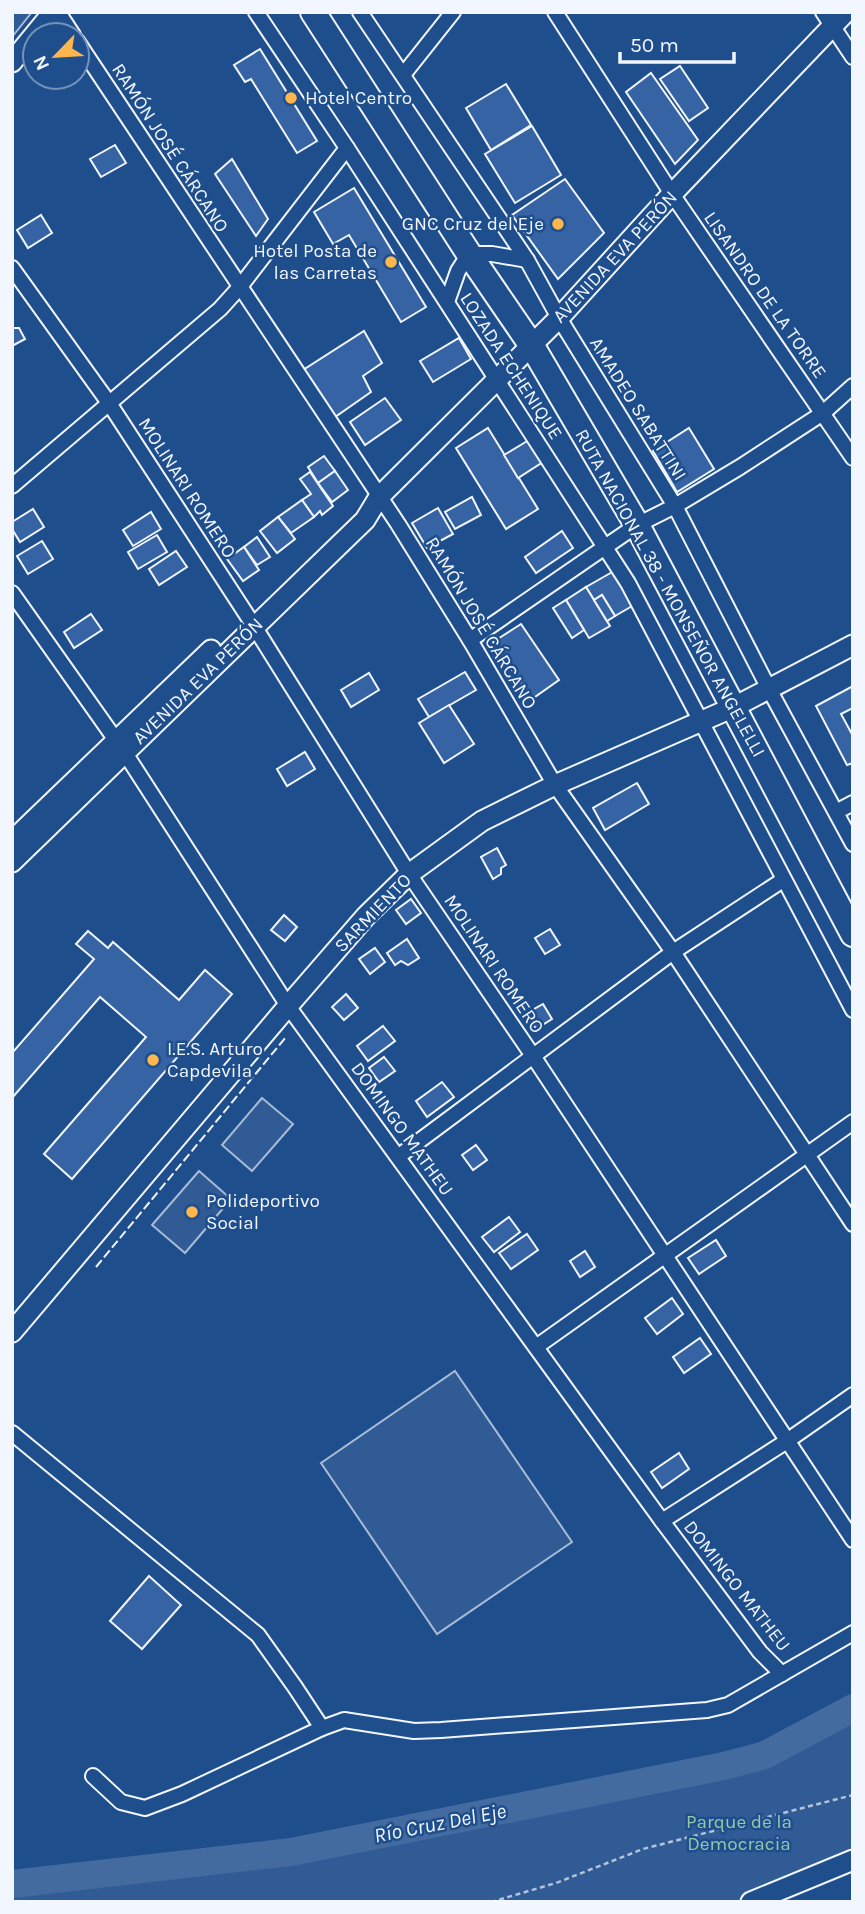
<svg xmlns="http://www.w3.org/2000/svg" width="865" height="1914" font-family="Karla,sans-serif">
<rect width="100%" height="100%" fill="#1f4e8c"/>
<g fill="#305b95" stroke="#a8bbd7" stroke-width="2">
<path d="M12,12H32L12,37Z"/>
<path d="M262,1098L293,1124L252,1171L222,1145Z"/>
<path d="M199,1171L231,1199L185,1253L152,1225Z"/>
<path d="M455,1371L572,1542L437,1634L321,1463Z"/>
<path d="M853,1708V1860L751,1902H12V1884L291,1852L724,1766L765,1755Z"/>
</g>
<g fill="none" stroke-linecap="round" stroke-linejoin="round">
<path stroke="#446ba0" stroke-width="28" d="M12,1884L291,1852L724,1766L765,1755L853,1708"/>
</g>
<g fill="#3563a3" stroke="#f2f6ff" stroke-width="2">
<path d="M260,49L317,141L297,153L251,79L245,82L234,65Z"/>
<path d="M680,66L708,108L689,121L660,79Z"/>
<path d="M651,73L698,140L675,164L626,92Z"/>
<path d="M506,84L531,125L491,150L466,108Z"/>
<path d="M532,126L561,175L515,203L485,154Z"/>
<path d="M115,145L126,163L101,177L90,159Z"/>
<path d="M232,159L268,219L256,236L215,174Z"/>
<path d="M565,179L604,233L558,279L512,215Z"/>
<path d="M354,188L426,307L401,322L349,235L333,244L314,212Z"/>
<path d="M41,215L52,233L28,248L17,230Z"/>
<path d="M12,328H19L25,339L12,346Z"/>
<path d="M364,331L382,363L363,376L371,392L335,417L303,370Z"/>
<path d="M459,338L471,359L433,382L420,361Z"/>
<path d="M385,398L401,420L365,445L350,422Z"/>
<path d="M488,428L538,509L506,529L456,448Z"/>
<path d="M689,428L714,469L677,492L653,451Z"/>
<path d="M529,440L543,462L518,478L504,455Z"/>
<path d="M324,456L335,471L318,483L308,467Z"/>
<path d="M335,471L348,490L332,502L318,483Z"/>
<path d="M310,472L333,506L322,515L320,511L314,517L302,500L311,494L300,479Z"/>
<path d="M472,497L481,515L455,529L445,512Z"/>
<path d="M302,500L314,517L291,533L278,517Z"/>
<path d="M438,508L453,534L427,548L412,523Z"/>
<path d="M33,509L44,527L20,542L12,529V522Z"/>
<path d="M151,512L161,529L133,546L123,530Z"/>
<path d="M278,517L295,539L277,553L260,531Z"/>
<path d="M562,531L573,548L536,573L525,557Z"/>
<path d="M157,535L167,552L138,569L128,552Z"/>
<path d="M257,537L270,557L257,565L244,547Z"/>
<path d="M42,541L53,559L28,574L17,556Z"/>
<path d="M244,547L259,570L243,581L227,559Z"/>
<path d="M176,551L187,567L159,585L149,569Z"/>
<path d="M614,571L634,605L615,616L602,595L594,600L586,587Z"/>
<path d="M586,587L610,626L589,638L566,600Z"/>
<path d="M602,595L615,616L607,621L594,600Z"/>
<path d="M566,600L584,630L572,638L553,608Z"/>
<path d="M91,614L102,630L74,648L64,632Z"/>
<path d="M521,624L559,680L532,699L493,642Z"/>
<path d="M465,672L476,690L429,717L418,699Z"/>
<path d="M369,673L379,690L351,707L341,690Z"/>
<path d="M853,686V708L841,714L853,736V763L847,765L816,706Z"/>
<path d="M449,705L474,744L444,763L419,723Z"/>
<path d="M305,752L315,769L287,786L277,769Z"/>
<path d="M637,783L649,804L605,830L593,808Z"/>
<path d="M497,848L506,865L501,868V874L493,879L481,857Z"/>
<path d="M411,899L421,913L406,924L396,910Z"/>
<path d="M284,915L297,927L285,941L271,930Z"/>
<path d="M550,929L560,945L545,954L535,938Z"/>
<path d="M88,931L108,948L113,942L179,1000L205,970L232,994L72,1179L44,1154L146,1037L100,997L12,1098V1053L94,959L76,944Z"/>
<path d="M407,939L419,958L408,965L401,961L395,965L387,953Z"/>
<path d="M375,948L385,962L370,974L359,959Z"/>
<path d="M346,994L358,1008L344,1020L332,1007Z"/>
<path d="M543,1004L552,1019L536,1029L527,1013Z"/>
<path d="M383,1026L395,1041L368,1061L357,1046Z"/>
<path d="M384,1057L395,1071L379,1082L369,1068Z"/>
<path d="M442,1082L454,1097L427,1117L416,1101Z"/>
<path d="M476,1145L487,1160L473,1170L462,1155Z"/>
<path d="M509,1217L520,1232L494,1252L482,1237Z"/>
<path d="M527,1234L538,1250L511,1269L499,1253Z"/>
<path d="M716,1240L726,1256L699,1274L688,1258Z"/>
<path d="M585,1251L595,1267L580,1277L570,1261Z"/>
<path d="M672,1298L683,1314L657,1334L645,1318Z"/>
<path d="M700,1338L711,1354L684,1373L673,1357Z"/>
<path d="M679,1453L689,1469L662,1488L651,1472Z"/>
<path d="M149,1576L181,1605L142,1649L110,1621Z"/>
</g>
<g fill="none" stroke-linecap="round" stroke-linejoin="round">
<g stroke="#f2f6ff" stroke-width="18">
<g id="street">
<path d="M58,12L73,35"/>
<path d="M256,12L347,148L628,583L853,1010"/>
<path d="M360,12L527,260L559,318L675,506L769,689L853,844"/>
<path d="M555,12L672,194L853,458"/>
<path d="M823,12L853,57"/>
<path d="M77,41L398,524L470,640L555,785L673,952L853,1224"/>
<path d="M403,75L453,12"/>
<path d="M12,268L109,403L254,626L409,874L533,1056L853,1540"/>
<path d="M447,302L458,271L469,254H492L527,260"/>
<path d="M12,486L220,309L239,288L347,148"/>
<path d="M12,593L125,753L288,1006L662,1521L760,1652L782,1674"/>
<path d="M470,640L637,525L675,506L740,467L823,413L853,386"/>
<path d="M836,812L853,803"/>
<path d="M399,1156L673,952L783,880"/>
<path d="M536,1347L853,1122"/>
<path d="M12,1433L258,1635L295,1687L322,1728"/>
<path d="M662,1521L787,1441L853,1395"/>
<path d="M93,1776L121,1802L145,1808L182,1794L322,1728L344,1720L414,1731L441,1730L707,1710L728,1705L853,1633"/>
</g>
</g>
<g stroke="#f2f6ff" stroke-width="23">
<g id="secondary">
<path d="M12,62L53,12"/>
<path d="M12,841L211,650"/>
<path d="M12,862L365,520L379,497L559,318L672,194L846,12"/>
<path d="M12,1332L288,1006L366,916L409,874L482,821L555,785L734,707L853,645"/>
<path d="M751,1902L853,1860"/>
</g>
</g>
<g stroke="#f2f6ff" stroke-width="28">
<path id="highway" d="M313,12L469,254L532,346L637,525L853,934"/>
</g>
<path stroke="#b3c4dc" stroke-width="2.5" stroke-dasharray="5 3.5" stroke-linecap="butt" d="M491,1902L556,1883L643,1849L853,1795"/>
<use href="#street" stroke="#1f4e8c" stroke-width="14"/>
<use href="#secondary" stroke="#1f4e8c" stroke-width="19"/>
<use href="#highway" stroke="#1f4e8c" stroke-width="24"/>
<path stroke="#f2f6ff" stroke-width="2" stroke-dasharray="9 3.5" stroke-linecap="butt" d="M96,1267L286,1037"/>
</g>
<g fill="#ffb74d" stroke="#1f4e8c" stroke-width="2.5">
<circle cx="291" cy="98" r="7"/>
<circle cx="558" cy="224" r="7"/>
<circle cx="391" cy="262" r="7"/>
<circle cx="153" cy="1060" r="7"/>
<circle cx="192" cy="1212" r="7"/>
</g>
<g text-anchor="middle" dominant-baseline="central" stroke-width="5" stroke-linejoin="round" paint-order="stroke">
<g font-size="19" fill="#f2f6ff" stroke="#1f4e8c" text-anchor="start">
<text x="305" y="98">Hotel Centro</text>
<text x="544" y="224" text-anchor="end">GNC Cruz del Eje</text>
<text x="377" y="251" text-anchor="end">Hotel Posta de<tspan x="377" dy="22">las Carretas</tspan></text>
<text x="167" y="1049">I.E.S. Arturo<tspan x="167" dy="22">Capdevila</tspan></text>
<text x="206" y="1201">Polideportivo<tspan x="206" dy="22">Social</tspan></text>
</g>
<g font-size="19" fill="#f2f6ff" stroke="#1f4e8c">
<text transform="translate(170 148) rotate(57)">RAMÓN JOSÉ CÁRCANO</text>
<text transform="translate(615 257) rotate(-47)">AVENIDA EVA PERÓN</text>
<text transform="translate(765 295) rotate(55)">LISANDRO DE LA TORRE</text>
<text transform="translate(511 366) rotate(57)">LOZADA ECHENIQUE</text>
<text transform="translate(638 409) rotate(58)">AMADEO SABATTINI</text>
<text transform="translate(187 488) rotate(57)">MOLINARI ROMERO</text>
<text transform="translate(670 593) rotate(61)">RUTA NACIONAL 38 - MONSEÑOR ANGELELLI</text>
<text transform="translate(481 623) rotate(59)">RAMÓN JOSÉ CÁRCANO</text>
<text transform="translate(198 681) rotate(-44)">AVENIDA EVA PERÓN</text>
<text transform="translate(373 913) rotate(-46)">SARMIENTO</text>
<text transform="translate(494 964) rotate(56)">MOLINARI ROMERO</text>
<text transform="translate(402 1129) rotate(54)">DOMINGO MATHEU</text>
<text transform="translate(737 1586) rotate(52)">DOMINGO MATHEU</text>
</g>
<g font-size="19" fill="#97c8a6" stroke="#1f4e8c">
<text x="739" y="1822">Parque de la<tspan x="739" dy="22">Democracia</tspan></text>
</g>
<g font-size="21" font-style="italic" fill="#f2f6ff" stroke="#1f4e8c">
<text transform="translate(440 1823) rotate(-11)">Río Cruz Del Eje</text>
</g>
</g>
<rect width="865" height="1914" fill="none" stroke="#f2f6ff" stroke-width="28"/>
<g transform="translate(56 56) rotate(245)"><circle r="33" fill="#1f4e8c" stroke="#7391ba" stroke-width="2"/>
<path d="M0-5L12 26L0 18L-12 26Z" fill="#ffb74d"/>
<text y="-10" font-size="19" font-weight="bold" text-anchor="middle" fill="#f2f6ff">N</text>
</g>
<path d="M620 52v10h114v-10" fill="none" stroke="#f2f6ff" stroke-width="3.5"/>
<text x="630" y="52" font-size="21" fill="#f2f6ff" stroke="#1f4e8c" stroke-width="5" paint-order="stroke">50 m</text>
</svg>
